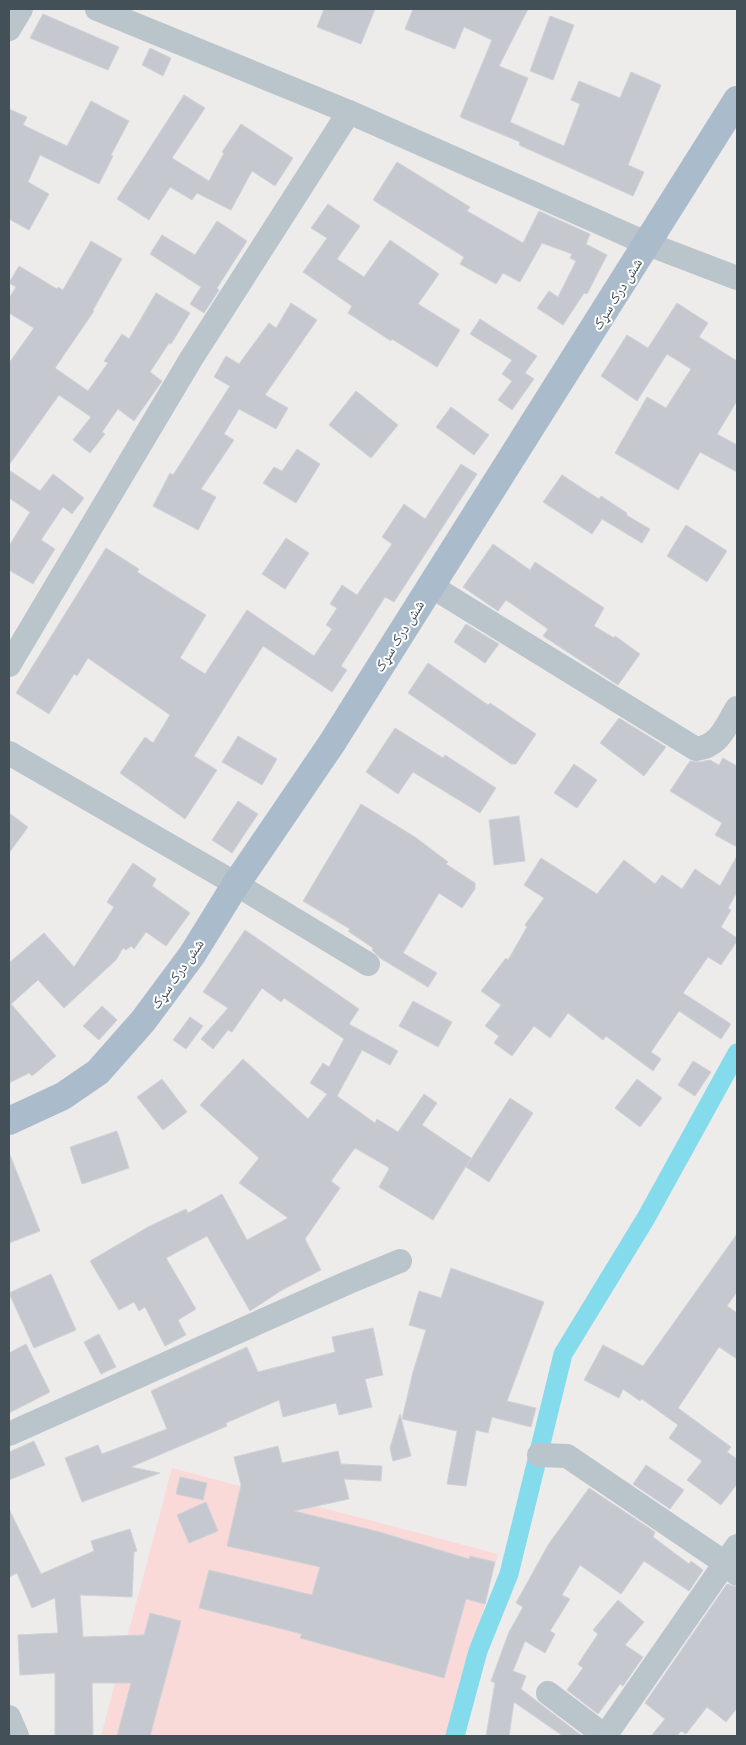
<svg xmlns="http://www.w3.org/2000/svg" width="746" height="1745" font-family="Cabin,'Noto Naskh Arabic',sans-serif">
<rect width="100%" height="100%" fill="#eeebeb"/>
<path fill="#fadad9" d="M172,1468L498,1554L450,1736H101Z"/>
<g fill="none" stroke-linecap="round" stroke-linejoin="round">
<path stroke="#84dbec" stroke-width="19" d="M455,1736L478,1651L509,1574L563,1354L646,1218L737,1053"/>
</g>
<g fill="#c5c8ce" stroke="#cfd2d7">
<path d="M324,9H375L361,44L317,27Z"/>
<path d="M413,9H528L499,66L528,78L510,122L564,146L580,104L571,100L579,81L620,98L631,72L661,85L628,165L644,172L633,196L519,145L520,142L460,117L492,40L464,27L455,49L405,29Z"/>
<path d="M43,14L119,47L108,70L30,38Z"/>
<path d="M550,16L574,25L553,80L530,71Z"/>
<path d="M150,48L171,58L163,76L142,65Z"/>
<path d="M184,95L205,108L172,158L209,181L224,153L222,152L241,124L293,158L275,186L252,171L231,210L197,193L192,200L170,187L149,220L117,199Z"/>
<path d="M91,101L129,121L111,155L113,156L99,184L40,155L28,182L49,194L29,230L9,219V109L27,117L23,125L67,146Z"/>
<path d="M397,162L470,207L467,211L523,243L539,211L590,234L586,244L607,255L587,294L584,293L563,325L537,308L549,291L558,297L576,261L570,258L572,254L542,243L520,282L503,273L496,284L460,264L464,257L373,200Z"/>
<path d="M328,204L360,226L337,259L364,277L390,240L439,274L418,304L460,330L437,367L392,339L391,341L348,313L352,306L303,272L327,238L311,228Z"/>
<path d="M217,221L247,241L217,288L219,290L204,313L190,304L201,287L150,254L162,235L195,255Z"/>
<path d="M91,241L122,259L93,310L94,311L55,368L88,391L108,363L104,361L122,334L129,339L156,293L190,313L171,344L169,343L150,372L162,381L134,421L118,409L102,432L105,434L90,453L73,440L91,417L59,395L9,465V363L34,328L9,313V298L16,287L9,283L19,266L57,289L58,287L63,290Z"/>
<path d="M291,303L317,320L265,395L288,408L276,429L239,409L224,434L234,440L201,489L216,497L198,530L153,506L170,473L173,475L230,386L214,377L226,356L239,364L269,323L276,328Z"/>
<path d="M677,303L708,323L699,337L737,361V401L717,434L737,445V472L700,452L678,490L615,453L647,397L666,408L691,369L667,354L637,401L601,376L627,335L648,348Z"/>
<path d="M480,319L537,356L525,373L534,379L512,410L498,400L512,381L502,374L512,360L470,334Z"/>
<path d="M356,391L398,425L371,458L329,425Z"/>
<path d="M451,407L489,435L474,455L436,427Z"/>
<path d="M297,449L320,464L296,503L263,483L274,467L282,471Z"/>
<path d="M461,464L477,474L394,602L385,597L341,666L347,670L332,692L263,646L194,756L217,770L185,819L120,773L145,737L153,743L170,715L88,658L77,676L74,674L49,714L16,693L106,548L139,569L137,572L206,615L180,658L205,674L247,610L314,656L332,629L326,625L337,608L330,604L342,585L357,595L392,544L382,537L404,504L425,519Z"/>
<path d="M9,470L40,491L53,474L84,498L72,514L63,507L41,540L55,549L33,584L9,570V546L30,512L9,498Z"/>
<path d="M562,475L599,499L601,496L627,513L626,515L650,529L642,543L602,519L592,534L543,502Z"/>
<path d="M686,525L727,551L707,582L667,556Z"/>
<path d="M286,538L309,553L285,589L262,574Z"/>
<path d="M493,544L530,570L535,562L604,608L594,626L614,638L615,636L640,654L618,685L543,636L548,629L506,600L498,611L463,587Z"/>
<path d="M466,624L499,644L485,663L454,642Z"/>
<path d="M428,663L488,705L490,703L536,734L516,764H511L408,693Z"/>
<path d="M619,718L666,747L644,776L600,743Z"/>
<path d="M395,728L443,758L445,755L496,788L480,813L413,772L398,794L366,772Z"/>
<path d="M238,736L277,759L262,785L222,762Z"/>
<path d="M723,758L737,766V847L715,835L722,823L670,791L690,761L699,762L710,760L719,765Z"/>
<path d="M574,764L597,780L577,808L554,793Z"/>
<path d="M238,801L258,814L232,853L212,840Z"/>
<path d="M361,804L415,837L448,862L446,864L475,883V889L462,908L439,893L403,953L437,973L428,987L380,958L372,950L373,948L348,931L350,929L303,901Z"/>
<path d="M9,813L28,827L9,853Z"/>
<path d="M519,816L525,861L494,865L489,820Z"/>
<path d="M737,856V892L728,908L731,910L721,927L737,938V941L721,965L708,957L683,993L731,1024L721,1039L679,1011L651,1052L661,1059L653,1071L606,1036L603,1040L568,1013L550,1038L534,1026L512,1056L494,1043L499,1036L485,1026L501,1005L481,991L506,958L508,960L527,927L525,925L544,898L524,885L541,858L597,894L624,860L655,884L662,875L682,889L695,869L720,886Z"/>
<path d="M133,863L156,879L152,886L190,913L166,946L146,932L134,949L131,946L126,950L123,948L116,960L64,1008L38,980L11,1004L56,1056L32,1076L29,1073L9,1083V963L44,933L74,967L114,907L107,902Z"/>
<path d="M245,930L359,1009L349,1024L398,1051L390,1065L362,1050L337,1096L375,1123L377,1119L398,1132L424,1094L437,1103L422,1125L471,1158L433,1220L379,1187L389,1169L388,1167L355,1148L331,1181L340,1188L305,1239L321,1270L282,1290L250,1311L207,1236L166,1258L196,1309L178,1320L186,1335L165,1346L145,1307L139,1311L134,1302L119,1310L90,1261L148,1227L186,1209L188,1213L222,1194L247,1240L288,1218L239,1183L259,1158L200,1105L243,1059L308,1119L327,1094L310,1083L323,1063L329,1067L344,1039L284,998L281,1002L262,988L232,1032L228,1030L213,1049L201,1039L228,1008L203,992Z"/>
<path d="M413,1001L452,1022L438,1047L399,1026Z"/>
<path d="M102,1006L117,1020L99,1040L83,1026Z"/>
<path d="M190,1017L203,1026L186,1049L173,1040Z"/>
<path d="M693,1061L711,1072L695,1096L678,1085Z"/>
<path d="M162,1079L187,1112L163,1130L137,1097Z"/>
<path d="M637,1079L662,1098L640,1127L615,1108Z"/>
<path d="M510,1098L533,1113L489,1182L466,1167Z"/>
<path d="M117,1131L129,1168L82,1184L70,1147Z"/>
<path d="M10,1155L40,1231L9,1243V1156Z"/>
<path d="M737,1234V1292L727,1306L737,1313V1359L719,1347L678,1408L731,1447L727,1452L737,1459V1484L721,1505L687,1480L702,1461L669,1438L678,1425L642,1399L640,1401L623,1389L619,1398L584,1380L603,1345L643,1366Z"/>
<path d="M451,1268L544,1302L507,1401L536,1408L531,1427L492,1417L488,1433L476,1430L466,1486L447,1484L457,1431L402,1419L413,1372L426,1330L409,1325L419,1291L441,1298Z"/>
<path d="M51,1274L76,1330L34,1348L9,1293Z"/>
<path d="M373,1328L383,1375L365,1379L372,1407L339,1415L336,1403L283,1417L279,1400L226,1423L227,1426L131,1467L160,1473L82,1502L65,1458L98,1445L102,1454L167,1429L151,1391L247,1347L258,1372L335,1352L332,1337Z"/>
<path d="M99,1334L116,1367L101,1374L84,1342Z"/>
<path d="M26,1344L50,1392L9,1413V1353Z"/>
<path d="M400,1414L411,1456L393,1461L390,1448Z"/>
<path d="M34,1441L45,1465L9,1480V1452Z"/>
<path d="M278,1446L282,1463L338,1451L341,1464L382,1466L381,1481L344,1479L349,1499L294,1511L376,1531L469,1559L470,1556L495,1562L485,1604L466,1599L444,1678L300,1638L302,1634L199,1608L209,1570L312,1595L320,1567L227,1546L241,1485L234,1457Z"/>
<path d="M646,1465L684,1490L670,1509L633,1484Z"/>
<path d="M180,1477L207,1483L203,1500L176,1494Z"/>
<path d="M589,1488L655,1532L653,1537L689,1564L691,1561L703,1570L689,1591L644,1561L621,1594L580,1565L562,1595L570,1599L550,1631L555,1634L545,1653L525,1641L513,1671L526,1676L521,1689L582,1736H563L514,1702L509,1736H486L495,1683L491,1681L509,1632L523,1607L516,1603L548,1545Z"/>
<path d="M206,1502L218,1531L189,1543L177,1515Z"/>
<path d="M9,1509L41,1574L94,1551L91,1541L130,1529L137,1551L134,1552L132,1597L80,1595L83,1637L144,1635L150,1613L181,1621L150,1736H117L131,1683H92L93,1736H55V1673L20,1675L18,1635L58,1633L55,1598L32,1608L17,1573L9,1577Z"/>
<path d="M727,1584L737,1587V1708L726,1722L707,1707L686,1734L681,1731L677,1736H651L665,1719L645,1703Z"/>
<path d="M618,1600L644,1622L625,1645L643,1657L623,1686L620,1684L598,1714L567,1690L583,1668L578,1664L598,1634L593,1630Z"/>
</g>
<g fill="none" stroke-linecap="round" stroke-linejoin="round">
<g stroke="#b9c4cb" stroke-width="24">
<path d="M97,9L349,112L648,244L737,278"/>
<path d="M9,29L21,9"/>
<path d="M431,586L696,749C720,746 725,727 737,708"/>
<path d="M9,665L191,359L349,112"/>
<path d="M9,753L236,884L368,964"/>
<path d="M9,1434L349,1282L400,1261"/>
<path d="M539,1455L567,1456L725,1563L737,1574"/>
<path d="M548,1693L605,1736"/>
<path d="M9,1717L17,1736"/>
<path d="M605,1736L737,1546"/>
</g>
<path stroke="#aabccb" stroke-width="28" d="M9,1121L63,1096L98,1072L143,1021L192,955L236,884L332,743L737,100"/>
</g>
<g text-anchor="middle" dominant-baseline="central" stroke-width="4" stroke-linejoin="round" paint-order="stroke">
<g font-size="15" fill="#445058" stroke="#fff">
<text transform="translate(617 294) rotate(-58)">شش درک سړک</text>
<text transform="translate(399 636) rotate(-58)">شش درک سړک</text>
<text transform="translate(177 974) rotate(-55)">شش درک سړک</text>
</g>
</g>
<rect width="746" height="1745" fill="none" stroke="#445058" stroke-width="20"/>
</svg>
